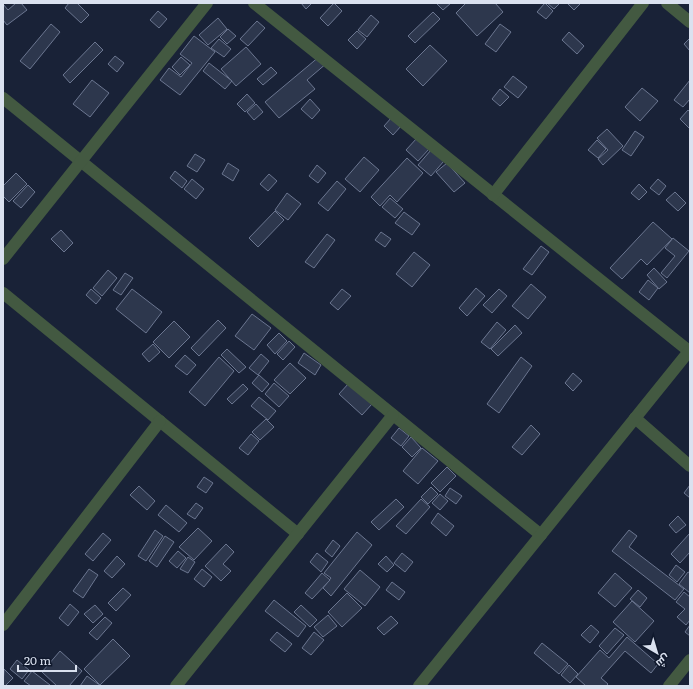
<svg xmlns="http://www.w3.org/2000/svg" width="693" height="689" font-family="Literata,Cairo,serif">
<rect width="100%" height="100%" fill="#192237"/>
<g fill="#2d374d" stroke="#6b7690">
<path d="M16,3H21L27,10L7,25L3,20V4L8,10Z"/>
<path d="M69,3H77L89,15L81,23L65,8Z"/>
<path d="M301,3H312L306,9Z"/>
<path d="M334,3L342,11L328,26L320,18Z"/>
<path d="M436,3H451L443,10Z"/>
<path d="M466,3H495L503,12L477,36L456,13Z"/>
<path d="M545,3L553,11L546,19L537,12Z"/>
<path d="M547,3H560L554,9Z"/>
<path d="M567,3H581L574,10Z"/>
<path d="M158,11L167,19L159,28L150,20Z"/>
<path d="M433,12L440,19L415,43L408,36Z"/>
<path d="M371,15L379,22L367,37L358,30Z"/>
<path d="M218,18L227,29L208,45L199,35Z"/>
<path d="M257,21L265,28L248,46L240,39Z"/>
<path d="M51,24L60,32L30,69L20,61Z"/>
<path d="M500,24L511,32L496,52L485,44Z"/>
<path d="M228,29L236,36L227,44L220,37Z"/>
<path d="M357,31L366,39L357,49L348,40Z"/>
<path d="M569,32L584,46L577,54L562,40Z"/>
<path d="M194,36L215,52L180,95L160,80L169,68L181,77L192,63L180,54Z"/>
<path d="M690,38V51L684,44Z"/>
<path d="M219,39L231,49L224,57L211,48Z"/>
<path d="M95,42L103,50L70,83L63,75Z"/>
<path d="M430,45L447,61L423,86L406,69Z"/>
<path d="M246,47L261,64L236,86L221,69Z"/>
<path d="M115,56L124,63L117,72L108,64Z"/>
<path d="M320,56L327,63L307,80L315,89L279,118L265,102Z"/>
<path d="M181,57L190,65L180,75L172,67Z"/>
<path d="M209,63L232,81L225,89L203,71Z"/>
<path d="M271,67L277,73L263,85L257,79Z"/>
<path d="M513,76L527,87L518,98L504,87Z"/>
<path d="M92,80L109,93L90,117L73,104Z"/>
<path d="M690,80V99L683,107L674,100Z"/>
<path d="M642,88L658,101L640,121L625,107Z"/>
<path d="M500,89L509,97L500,106L492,99Z"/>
<path d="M247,94L255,103L245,112L237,104Z"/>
<path d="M310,99L320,110L312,119L301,109Z"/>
<path d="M256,104L263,112L254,120L247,112Z"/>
<path d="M688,110L690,112V129L680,119Z"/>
<path d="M392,117L402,125L393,135L384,126Z"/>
<path d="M607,129L623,146L603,165L598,159L608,150L597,138Z"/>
<path d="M635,131L644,137L631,156L622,150Z"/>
<path d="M417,138L429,149L418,161L406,150Z"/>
<path d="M597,140L606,149L598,158L588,150Z"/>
<path d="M431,150L444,161L431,176L418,165Z"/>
<path d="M195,154L205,160L197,172L187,166Z"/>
<path d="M364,157L379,170L360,192L345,179Z"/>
<path d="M407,158L423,173L397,202L390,195L380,206L371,197Z"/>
<path d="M228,163L239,170L233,181L222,174Z"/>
<path d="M447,163L465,183L454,192L436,172Z"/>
<path d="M317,165L326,173L318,183L309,176Z"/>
<path d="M175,171L187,181L182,188L170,178Z"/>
<path d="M16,173L27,184L9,202L3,196V186Z"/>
<path d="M269,174L277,181L268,191L260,184Z"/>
<path d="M192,179L204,189L196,199L184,189Z"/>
<path d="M658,179L666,186L659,195L650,188Z"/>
<path d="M337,181L346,189L328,211L318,203Z"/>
<path d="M639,184L647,192L639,200L631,193Z"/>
<path d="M28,185L35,192L21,208L13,201Z"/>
<path d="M675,192L686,203L678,211L666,200Z"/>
<path d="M287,193L301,204L288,220L275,210Z"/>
<path d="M390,198L403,209L395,218L382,207Z"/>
<path d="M275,211L284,220L258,247L249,238Z"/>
<path d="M404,212L420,224L412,235L395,223Z"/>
<path d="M653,222L672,239L647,265L641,259L622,279L610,268Z"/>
<path d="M61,230L73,243L64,252L51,239Z"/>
<path d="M381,232L391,239L385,247L375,240Z"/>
<path d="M327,234L335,240L314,268L305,262Z"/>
<path d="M673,238L689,251L667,278L661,273L675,256L665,248Z"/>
<path d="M541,246L549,252L532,275L523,269Z"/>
<path d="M414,252L430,265L412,287L396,274Z"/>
<path d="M654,268L667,282L659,289L647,275Z"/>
<path d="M108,270L117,278L102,296L93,288Z"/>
<path d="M125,273L133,278L121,295L113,290Z"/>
<path d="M648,280L658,288L649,300L639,292Z"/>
<path d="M531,284L546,297L528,319L512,306Z"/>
<path d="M476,288L485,296L467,316L459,308Z"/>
<path d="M91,289L101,298L96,304L86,295Z"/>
<path d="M132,289L162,312L146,333L116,309Z"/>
<path d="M342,289L351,296L338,310L330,303Z"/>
<path d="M499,289L507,296L492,313L483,305Z"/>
<path d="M252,314L271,328L254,350L235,336Z"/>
<path d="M218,320L226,328L199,356L191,348Z"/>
<path d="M174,321L190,337L169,358L153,342Z"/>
<path d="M497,322L506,330L490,349L481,342Z"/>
<path d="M515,325L522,333L498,356L491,349Z"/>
<path d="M279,333L287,341L275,354L267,345Z"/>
<path d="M289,341L295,347L283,360L277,354Z"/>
<path d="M153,344L160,352L149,362L142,354Z"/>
<path d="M227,349L246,367L239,373L221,355Z"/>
<path d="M304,353L321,365L315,375L298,363Z"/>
<path d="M261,354L269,361L258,375L249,368Z"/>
<path d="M185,355L196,365L187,375L175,366Z"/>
<path d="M219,357L234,371L205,406L189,392Z"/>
<path d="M521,357L532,366L499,413L487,404Z"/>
<path d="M290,363L306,378L290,394L274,380Z"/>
<path d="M573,373L582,381L573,391L565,383Z"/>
<path d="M259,375L269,384L262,392L252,383Z"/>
<path d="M274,383L289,396L279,407L265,394Z"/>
<path d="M349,383L372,404L362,415L339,394Z"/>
<path d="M243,384L248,389L232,404L227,399Z"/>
<path d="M259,397L276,411L268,420L251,406Z"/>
<path d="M266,419L274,427L260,440L252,432Z"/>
<path d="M531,425L540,434L522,455L512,447Z"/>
<path d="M399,428L409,436L401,446L391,438Z"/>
<path d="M251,434L259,441L248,455L239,448Z"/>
<path d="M411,437L421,448L412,457L402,447Z"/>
<path d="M422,448L438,461L418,484L403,471Z"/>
<path d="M447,467L456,476L440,492L431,483Z"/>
<path d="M204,477L213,483L206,493L197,487Z"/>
<path d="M690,485V498L684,493Z"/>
<path d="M139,486L155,501L147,510L130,495Z"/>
<path d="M431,487L438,494L428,504L421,497Z"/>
<path d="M450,488L462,496L456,504L445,496Z"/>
<path d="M440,494L448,501L440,510L432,503Z"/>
<path d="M396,499L404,507L379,530L371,522Z"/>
<path d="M421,499L430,507L406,534L396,526Z"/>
<path d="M196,503L203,508L195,519L187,514Z"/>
<path d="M166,505L187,523L179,532L158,515Z"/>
<path d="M438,513L454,526L446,536L431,523Z"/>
<path d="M678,516L686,525L676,533L669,525Z"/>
<path d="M198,528L212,541L194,560L179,547Z"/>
<path d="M155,530L163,536L146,561L138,556Z"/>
<path d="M629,530L637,536L629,547L684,589L675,600L612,551Z"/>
<path d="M357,532L372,545L331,596L323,588L331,578L324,573Z"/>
<path d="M103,533L111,540L93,561L85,554Z"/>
<path d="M690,533V552L680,563L671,554Z"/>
<path d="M165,536L174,542L157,567L149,561Z"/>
<path d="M333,540L340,546L332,557L325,551Z"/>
<path d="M226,544L234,552L223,564L231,571L221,581L205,566Z"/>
<path d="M178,551L186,558L177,568L169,561Z"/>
<path d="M317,553L328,562L321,572L310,562Z"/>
<path d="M402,553L413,562L405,572L394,563Z"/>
<path d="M117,556L125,564L112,578L104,571Z"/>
<path d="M386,556L394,565L387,572L378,564Z"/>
<path d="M188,557L195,562L188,573L180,569Z"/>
<path d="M676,565L685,572L677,582L669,575Z"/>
<path d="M89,569L98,575L83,598L73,591Z"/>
<path d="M202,569L212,577L204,587L194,579Z"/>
<path d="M360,570L380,587L365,606L344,589Z"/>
<path d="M688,572L690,573V593L679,584Z"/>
<path d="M322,573L330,580L312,599L305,593Z"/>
<path d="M615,573L632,588L615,607L598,593Z"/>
<path d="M392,582L405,592L399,600L386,590Z"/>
<path d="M123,588L131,595L116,611L108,603Z"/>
<path d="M638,590L647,598L640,607L630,599Z"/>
<path d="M684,592L690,597V620L686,625L677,617L685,609L676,602Z"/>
<path d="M347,593L362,608L342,627L328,612Z"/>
<path d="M274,600L306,626L298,637L265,611Z"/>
<path d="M632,601L654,621L635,642L613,622Z"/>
<path d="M70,604L79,612L68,626L59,618Z"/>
<path d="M95,605L103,614L93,623L84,614Z"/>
<path d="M301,605L317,620L310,627L294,612Z"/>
<path d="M328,615L337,626L323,637L314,627Z"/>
<path d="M391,616L398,623L384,635L377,628Z"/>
<path d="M105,617L112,623L97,640L89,633Z"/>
<path d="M591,625L599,632L590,643L581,635Z"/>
<path d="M690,625V636L685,632Z"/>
<path d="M615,628L624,635L607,654L599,646Z"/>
<path d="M277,632L292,644L285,652L270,640Z"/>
<path d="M314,632L324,640L311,655L302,648Z"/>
<path d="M627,637L658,664L651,673L625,651L601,678L608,684L606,686H586L576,677L600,650L609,658Z"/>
<path d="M113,639L130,656L100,685L84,669Z"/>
<path d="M542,643L568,664L559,674L534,653Z"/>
<path d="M60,651L82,671L69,686H57L42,672Z"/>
<path d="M17,660L29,670L22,679L10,669Z"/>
<path d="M569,665L578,674L570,683L561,675Z"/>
<path d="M4,669L13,678L5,686L3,685Z"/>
<path d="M32,671L50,685L49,686H31L24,681Z"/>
<path d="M87,676L101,686H80Z"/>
</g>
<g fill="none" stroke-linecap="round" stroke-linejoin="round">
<g stroke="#435941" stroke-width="12">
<path d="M254,3L689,351"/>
<path d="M667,3L690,22"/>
<path d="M3,98L541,535"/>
<path d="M493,195L643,3"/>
<path d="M3,259L207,3"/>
<path d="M3,293L298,534"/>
<path d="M635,418L690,466"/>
<path d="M3,625L160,421"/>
<path d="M176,686L393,415"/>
<path d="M419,686L690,350"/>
<path d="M669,686L690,660"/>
</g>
</g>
<rect width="693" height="689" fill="none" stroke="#dae1ef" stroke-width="8"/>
<g transform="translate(657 653) rotate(142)" stroke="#10192d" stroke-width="3" paint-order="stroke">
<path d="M0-3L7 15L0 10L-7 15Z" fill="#dae1ef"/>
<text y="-6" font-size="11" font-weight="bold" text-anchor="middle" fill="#dae1ef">ش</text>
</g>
<path d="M18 665v6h58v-6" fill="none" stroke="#dae1ef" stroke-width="2"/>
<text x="24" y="665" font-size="12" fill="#dae1ef" stroke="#10192d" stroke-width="3" paint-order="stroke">20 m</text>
</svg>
